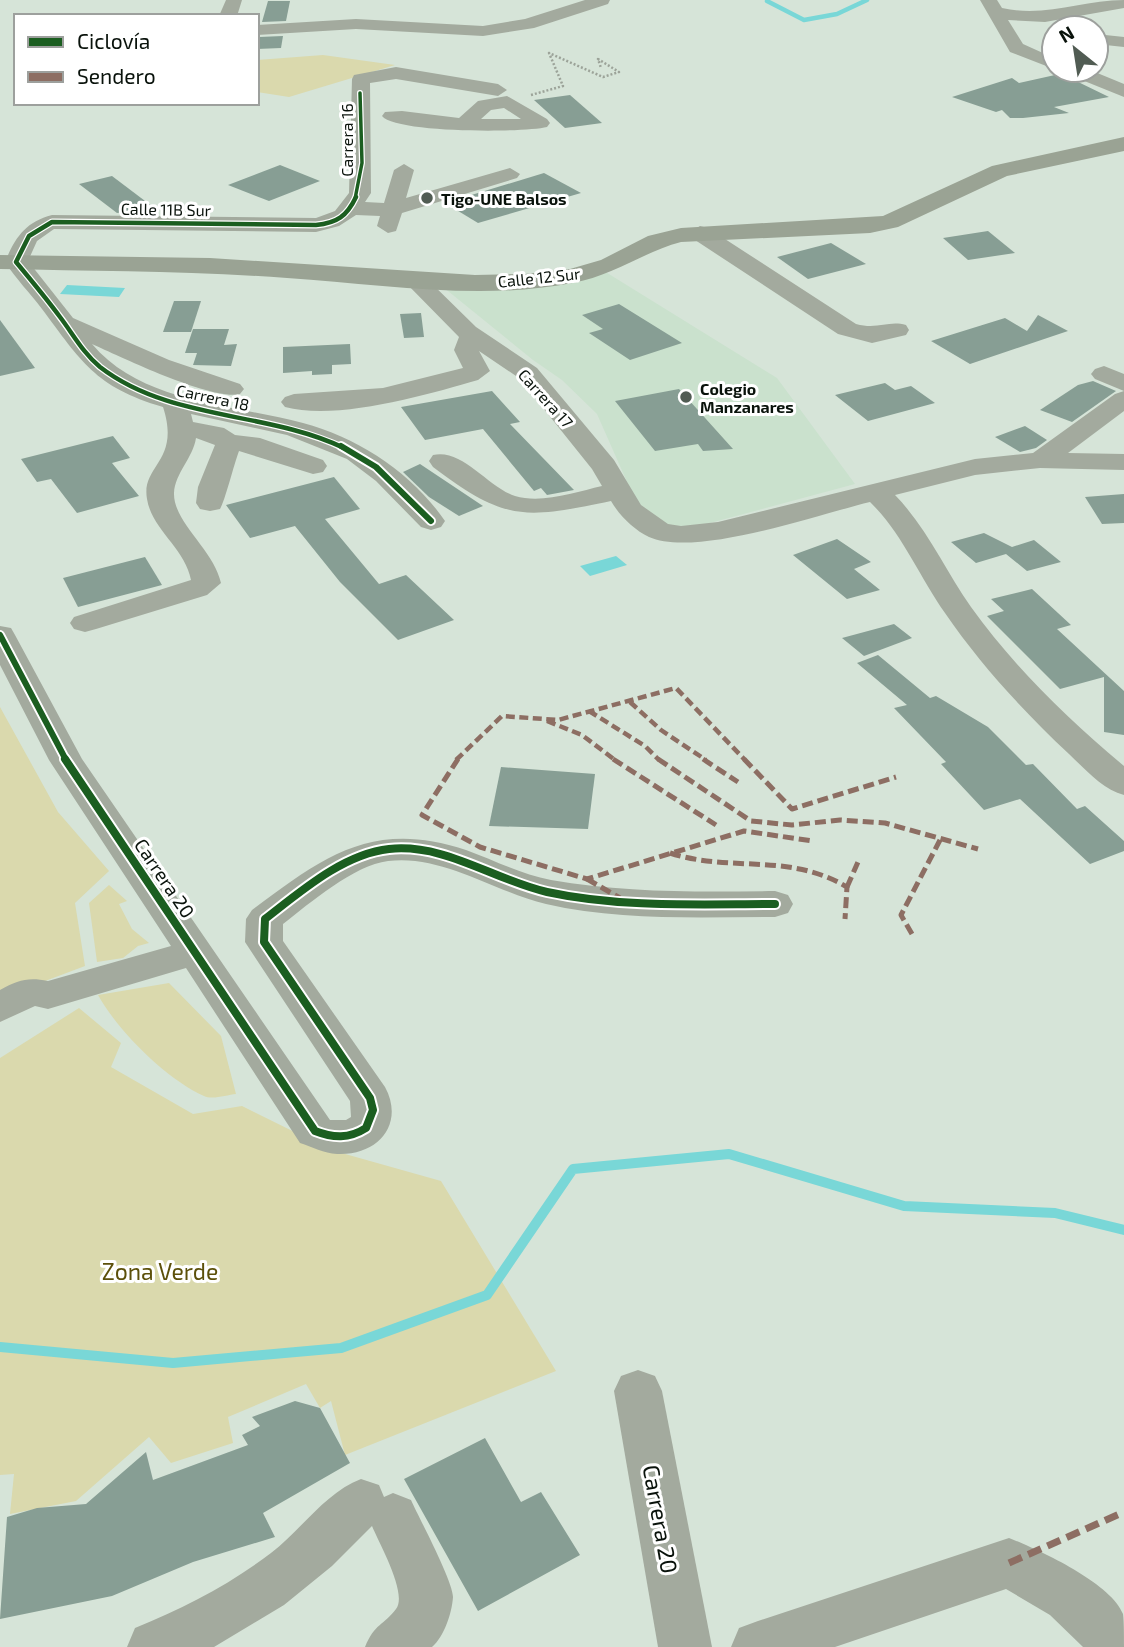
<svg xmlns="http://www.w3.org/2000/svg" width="1124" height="1647" font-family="'Exo 2',sans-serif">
<rect width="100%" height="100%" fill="#d6e4d8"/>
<path fill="#cae1cd" d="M604,271L777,378L855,484L684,530L652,522L635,500L597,414L562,380L533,360L443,287Z"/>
<g fill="#dad9ad">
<path d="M323,55L395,65L289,97L257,92V60Z"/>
<path d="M0,707L58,812L109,871L75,903L85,966L0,998Z"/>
<path d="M109,885L127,901L119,904L132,929L149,943L138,946L123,958L97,962L89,903Z"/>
<path d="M169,983L221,1036L236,1094C227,1095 212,1100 204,1096C166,1079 118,1031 98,995Z"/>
<path d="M79,1008L121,1043L111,1067L193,1114L242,1106L331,1150L441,1181L556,1371L345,1455L331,1401L320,1408L306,1384L228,1417L233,1443L171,1463L149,1437L76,1501L10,1514L14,1474L0,1475V1058Z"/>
</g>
<g fill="#79d7d7">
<path d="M67,285L125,288L119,297L60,294Z"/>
<path d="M616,556L627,565L590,576L580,566Z"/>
</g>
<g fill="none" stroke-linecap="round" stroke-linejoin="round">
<path stroke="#79d7d7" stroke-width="4.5" d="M767,1L804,20L837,14L867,0"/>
<path stroke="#79d7d7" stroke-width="10" d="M0,1347L173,1363L341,1348L487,1295L573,1169L729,1154L904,1206L1055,1213L1124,1230"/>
</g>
<g fill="#879e94">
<path d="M268,1H290L286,21L262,22Z"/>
<path d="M283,36L281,48L257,49L259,37Z"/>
<path d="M1055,75L1067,80L1072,79L1109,97L1054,107L1069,113L1023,118H1010L1002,110L996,112L952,97L1012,78L1019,83Z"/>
<path d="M570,95L602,123L565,128L534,100Z"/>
<path d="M280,165L320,181L269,201L228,185Z"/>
<path d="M544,173L581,193L478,223L445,203Z"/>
<path d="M112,176L153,207L117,213L79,184Z"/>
<path d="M988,231L1015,253L968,260L943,238Z"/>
<path d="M831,243L866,264L808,279L777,257Z"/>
<path d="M174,301H201L191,332H163Z"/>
<path d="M619,304L682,343L630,360L589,333L603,329L582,315Z"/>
<path d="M421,313L424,337L404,338L400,314Z"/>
<path d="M1038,315L1068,331L970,364L931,341L1005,318L1027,331Z"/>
<path d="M0,320L35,368L0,376Z"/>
<path d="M193,329H229L224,345L237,344L231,366L193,365L197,353H185Z"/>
<path d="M350,344L351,364L332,365V374L312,375V371L283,373V347Z"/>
<path d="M1093,381L1116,391L1072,422L1040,410L1078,385Z"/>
<path d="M885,383L895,390L911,386L935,403L868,421L835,395Z"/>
<path d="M679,389L733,449L703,451L698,444L655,451L615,401Z"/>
<path d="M492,391L520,422L510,424L574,490L547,495L541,488L534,491L483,429L425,440L401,407Z"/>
<path d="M1025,426L1047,440L1036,448L1020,452L995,437Z"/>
<path d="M113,436L130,458L112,463L139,496L77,513L51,479L37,482L21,459Z"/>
<path d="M420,464L483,506L459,516L429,497L403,472Z"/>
<path d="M334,477L360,509L325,519L379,584L406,575L454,620L398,640L340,582L295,526L250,538L226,505Z"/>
<path d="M1124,494V523L1102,524L1085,497Z"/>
<path d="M984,533L1012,547L1034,540L1061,562L1027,571L1006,554L976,563L951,542Z"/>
<path d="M837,539L871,562L854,569L880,590L847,599L793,555Z"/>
<path d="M145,557L162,585L78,607L63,578Z"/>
<path d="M1032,589L1071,625L1057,629L1124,691V735L1104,732V677L1060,689L987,616L1004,611L991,599Z"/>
<path d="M894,624L912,638L864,656L842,638Z"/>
<path d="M878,655L930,698L936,696L988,727L1026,765L1033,764L1077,809L1085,806L1124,841V851L1090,864L1020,799L984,810L941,764L946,762L894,708L907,705L857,663Z"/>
<path d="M501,767L595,774L588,829L489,826Z"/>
<path d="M295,1401L320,1408L350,1463L263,1513L275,1537L193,1562L112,1596L0,1619L7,1517L37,1508L86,1504L146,1452L153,1480L248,1445L242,1435L260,1426L252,1417Z"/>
<path d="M485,1438L521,1502L541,1492L580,1555L478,1611L404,1479Z"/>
</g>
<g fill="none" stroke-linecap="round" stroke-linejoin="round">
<path stroke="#9ca399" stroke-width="2.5" stroke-dasharray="2 2" stroke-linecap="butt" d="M531,95L563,86L549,53L603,77L619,72L598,59L601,68"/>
<g fill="#a3aa9e" fill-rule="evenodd">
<path d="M226,0H242L237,16H219Z"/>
<path d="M585,0H610L608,4L534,28L483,36L356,29L257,35V25L356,19L483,26L525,19Z"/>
<path d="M980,0H997L1002,8C1045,18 1082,0 1124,0V8L1045,22L1008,20L1023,44L1054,58V69L1010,52Z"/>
<path d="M1096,34L1124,37V47L1096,44Z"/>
<path d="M396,67L498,84L507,90L498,96L396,79L370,83L371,193L365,202L384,203L394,170L404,164L414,170L406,198L510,168L520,174L517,178L402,213L396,231L388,233L377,226L380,216L356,215L339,226L316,232L54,229L37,241L28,261L73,318L169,360L240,384L244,389L240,394C212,401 121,357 92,344C143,404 233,404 303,423C359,438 412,473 445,521L441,527L431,530L421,527L376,481L347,459L287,435L191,414L193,422L224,428L235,435L260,438L323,460L327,466L323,472L313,474L239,451C234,464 225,501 220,509L210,511L200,509L196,503L198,487L215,445L196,438C193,458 175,473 174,493C173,522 214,550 221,583L207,595L96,629L85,632L74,629L70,623L74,617L191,580C185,548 152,530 147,499C141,465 181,462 163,407C95,387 81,361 42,309C30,293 16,279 5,262C15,238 25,222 52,215L316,218L335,211L349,193L352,79L354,75Z"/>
<path d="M1065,70H1090L1124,84V97L1067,74Z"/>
<path d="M507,96L547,119L550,123L547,127C523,133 395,133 382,116L385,112L402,111L459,118L478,101ZM504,108L521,119H481L491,110Z"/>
<path d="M700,226L708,228L856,324C878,330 888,320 906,325L909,330L906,335L872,343L838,334L692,238L689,233Z"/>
<path d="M415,273L423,275L476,327L537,368L614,460L641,505L668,524L681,526L718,522L975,459L1033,453L1115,394L1124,391V411L1068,453L1124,454V470L1040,468L975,475L895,495C927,528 945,570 971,607C1014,667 1068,719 1124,766V795C1102,789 1085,769 1069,754C1023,711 980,664 945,613C919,576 902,533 870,502C820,514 695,558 649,537C634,530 619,515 611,501C524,519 506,522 433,467L429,461L433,455C462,448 488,487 515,496C542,504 576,492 602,486L592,469L519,378L479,351L490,371L478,380C426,395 337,421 285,407L281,402L285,397L294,394L383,388L463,368L454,350L459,337L403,280L407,275Z"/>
<path d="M1104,366L1124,374V391L1095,379L1091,374L1095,369Z"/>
<path d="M0,626L11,628L15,635L82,759L330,1120H346L351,1117L350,1101L245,942L246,919L252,910C324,856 373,819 466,850C494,860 522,875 551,880C625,893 700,892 775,891L788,895L793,904L788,913L775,917C699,917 620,921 546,904C495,892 442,854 388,861C354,865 310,903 283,924V941L385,1087C405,1124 378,1156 337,1154C324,1153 312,1147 300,1143L186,968L48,1009L35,1006L0,1022V990C18,980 28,977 48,981L171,946L49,760L0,665Z"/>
<path d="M638,1370L655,1376L662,1391L712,1647H658L614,1391L621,1376Z"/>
<path d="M361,1479L379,1485L384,1497L393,1493L411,1500C419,1518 453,1581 453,1597C452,1613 444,1637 432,1647H365C375,1623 383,1626 396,1609C408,1594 379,1543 372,1526L332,1566L284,1605L214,1647H127L135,1628C184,1608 229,1585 271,1553C301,1530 326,1492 361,1479Z"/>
<path d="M1009,1538C1039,1550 1111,1583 1123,1614C1124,1622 1124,1638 1124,1647H1083L1050,1615L1006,1589L835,1647H731L739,1628L758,1621Z"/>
</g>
<path fill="#9aa394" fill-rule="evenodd" d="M1124,137V151L1007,176L898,227L870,233L681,242C643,252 613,276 572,283C480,301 380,284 287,278C191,271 96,271 0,269V255L210,258L475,275L525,274L570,269L601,260L648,236L681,228L883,216L992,166Z"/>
<g stroke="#8d6e63" stroke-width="4.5" stroke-dasharray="9 4.5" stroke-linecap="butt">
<path d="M630,702L661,730L706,760"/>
<path d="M589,711L645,746L659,760"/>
<path d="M547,721L582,735L615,760"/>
<path d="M456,760L502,716L558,720L676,688L745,760"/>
</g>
<g stroke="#8d6e63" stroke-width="5" stroke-dasharray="11 5" stroke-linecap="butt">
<path d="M458,759L422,815L480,847L587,879L744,831L813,841"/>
<path d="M613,759L716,825"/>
<path d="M658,759L751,821L792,825L840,820L885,823L978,849"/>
<path d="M703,759L738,782"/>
<path d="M744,759L792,809L896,777"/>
<path d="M670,853C731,873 788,852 847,887L845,919"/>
<path d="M587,879L620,898"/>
<path d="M847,887L858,862"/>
<path d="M912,934L901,915L940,840"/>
</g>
<path stroke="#8d6e63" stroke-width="7" stroke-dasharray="14 7" stroke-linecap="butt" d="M1009,1563L1124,1512"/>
<g stroke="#fff" stroke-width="6">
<path id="cycleway-far3" d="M355,199L362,163L360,93"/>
</g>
<g stroke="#fff" stroke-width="7">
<path id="cycleway-far2" d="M344,448C267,411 170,421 100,367C83,353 73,334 60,317C46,298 31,280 16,262L29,236L52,222L316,225C337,223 347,216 356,197"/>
</g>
<g stroke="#fff" stroke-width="10">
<g id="cycleway-far1">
<path d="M341,446L376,467L431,521"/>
<path d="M0,635L66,760"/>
</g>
</g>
<g stroke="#fff" stroke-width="12">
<path id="cycleway" d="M65,759L315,1131C333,1138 349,1139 366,1128L373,1110L370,1098L264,942L265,919C300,892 343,854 389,849C445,843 494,880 547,892C621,908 700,904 775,904"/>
</g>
<use href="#cycleway-far3" stroke="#1b5e20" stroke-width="3.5"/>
<use href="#cycleway-far2" stroke="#1b5e20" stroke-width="4.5"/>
<use href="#cycleway-far1" stroke="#1b5e20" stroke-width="6"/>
<use href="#cycleway" stroke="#1b5e20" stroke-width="8"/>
</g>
<g fill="#515c53" stroke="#fff" stroke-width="2.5">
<circle cx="427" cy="198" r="7"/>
<circle cx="686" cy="397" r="7"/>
</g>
<g text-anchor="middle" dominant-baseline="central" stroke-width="6" stroke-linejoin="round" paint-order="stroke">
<g font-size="16" fill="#09120b" stroke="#fff">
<text transform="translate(346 140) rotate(-90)">Carrera 16</text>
<text transform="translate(166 209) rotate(1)">Calle 11B Sur</text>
<text transform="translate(539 277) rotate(-6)">Calle 12 Sur</text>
<text transform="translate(213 397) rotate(12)">Carrera 18</text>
<text transform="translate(546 398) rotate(48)">Carrera 17</text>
</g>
<g font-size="16" font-weight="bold" fill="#09120b" stroke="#fff" text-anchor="start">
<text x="441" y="198">Tigo-UNE Balsos</text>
<text x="700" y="388">Colegio<tspan x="700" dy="18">Manzanares</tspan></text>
</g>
<g font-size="19" fill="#09120b" stroke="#fff">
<text transform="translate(165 878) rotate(56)">Carrera 20</text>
</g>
<g font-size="23" fill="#5c500a" stroke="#fff">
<text x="160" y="1271">Zona Verde</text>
</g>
<g font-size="23" fill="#09120b" stroke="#fff">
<text transform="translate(661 1519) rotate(80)">Carrera 20</text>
</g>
</g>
<rect x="14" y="14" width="245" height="91" fill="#ffffff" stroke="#9da09d" stroke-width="2"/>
<rect x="28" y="37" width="35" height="10" fill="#1b5e20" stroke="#9da09d" stroke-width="2"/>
<text x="77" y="49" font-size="21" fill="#09120b">Ciclovía</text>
<rect x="28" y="72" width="35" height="10" fill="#8d6e63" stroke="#9da09d" stroke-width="2"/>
<text x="77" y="84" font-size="21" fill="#09120b">Sendero</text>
<g transform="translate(1075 49) rotate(330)"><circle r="33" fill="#ffffff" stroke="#9da09d" stroke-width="2"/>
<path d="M0-5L12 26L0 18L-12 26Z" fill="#515c53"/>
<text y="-10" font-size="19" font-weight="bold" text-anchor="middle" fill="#09120b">N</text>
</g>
</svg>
